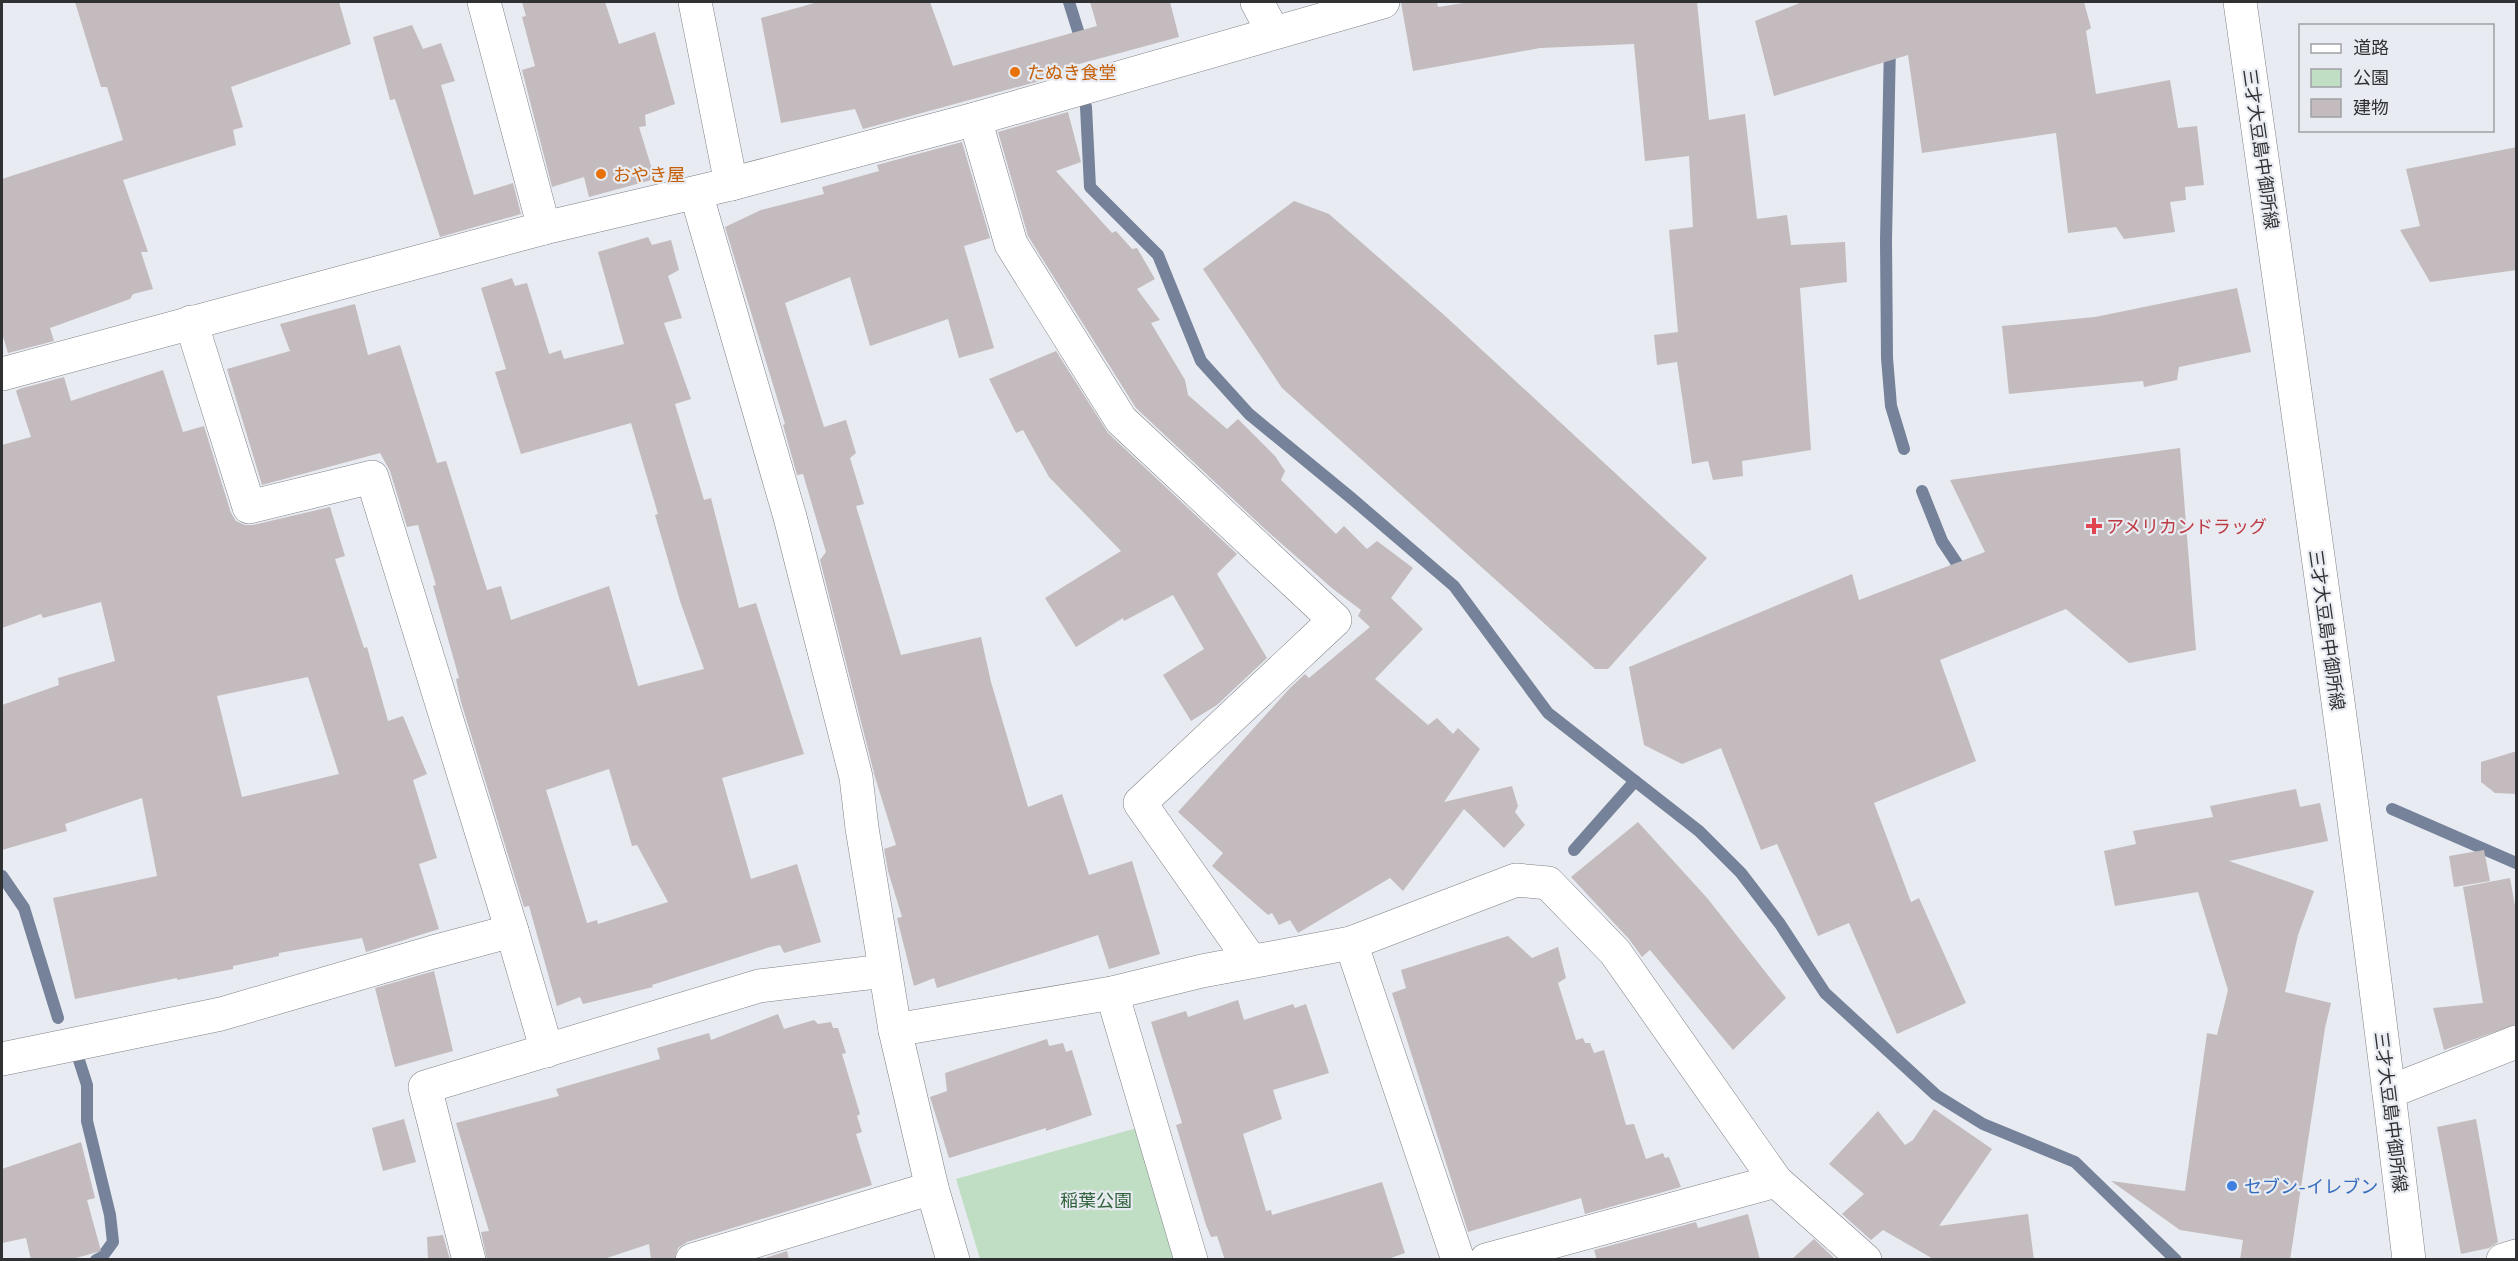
<svg xmlns="http://www.w3.org/2000/svg" width="2518" height="1261" font-family="'Space Grotesk','Noto Sans JP',sans-serif">
<rect width="100%" height="100%" fill="#e8ebf1"/>
<path fill="#c0dec4" d="M1137,1128L1176,1259H980L956,1179Z"/>
<g fill="none" stroke-linecap="round" stroke-linejoin="round">
<g stroke="#758299" stroke-width="12">
<path d="M1069,2L1079,34"/>
<path d="M1890,44L1886,240L1887,358L1891,406L1904,449"/>
<path d="M1086,107L1090,187L1158,255L1201,361L1249,414L1350,497L1454,586L1548,713L1699,831L1741,873L1780,924L1825,993L1936,1095L1983,1124L2075,1162L2176,1260"/>
<path d="M1922,491L1942,541L1964,574"/>
<path d="M2392,809L2516,863"/>
<path d="M1574,850L1635,781"/>
<path d="M2,876L24,908L58,1018"/>
<path d="M77,1054L87,1085V1121L110,1215L113,1242L102,1257L96,1260"/>
</g>
</g>
<g fill="#c3bbbd" fill-rule="evenodd">
<path d="M75,2H339L351,44L231,87L243,127L233,130L236,145L123,180L148,252H141L153,289L133,294L130,299L50,328L54,341L8,353L2,333V179L123,140L107,87H101Z"/>
<path d="M522,2H605L619,44L655,32L675,104L645,115L646,126L639,127L655,179L589,197L584,177L552,187L522,70L535,66L522,17L526,16Z"/>
<path d="M818,2H930L953,66L1097,26L1090,2H1170L1179,37L1057,70L1058,76L863,129L855,109L781,123L761,18Z"/>
<path d="M1401,2H1437L1438,7L1470,2H1697L1709,120L1745,114L1757,219L1787,215L1791,245L1845,242L1847,282L1800,288L1811,450L1742,461L1743,476L1713,480L1708,461L1692,464L1677,362L1657,365L1654,335L1678,332L1669,230L1693,227L1689,156L1645,161L1634,44L1540,48L1413,71Z"/>
<path d="M1802,2H2084L2091,28L2086,31L2096,94L2170,80L2178,128L2197,126L2204,185L2185,187L2186,200L2170,202L2175,232L2124,239L2116,227L2068,233L2056,133L1922,153L1908,55L1774,96L1755,21Z"/>
<path d="M412,25L423,49L441,43L455,81L441,85L474,195L513,183L521,214L440,237L395,99L390,100L373,37Z"/>
<path d="M1068,112L1081,162L1056,171L1112,233L1116,231L1132,249L1137,248L1155,279L1137,289L1160,320L1151,323L1185,380L1188,395L1227,429L1238,419L1275,456L1285,471L1281,480L1336,534L1344,526L1367,549L1377,541L1413,568L1391,598L1423,629L1375,679L1428,725L1437,718L1453,734L1458,728L1480,749L1444,802L1512,786L1518,806L1515,812L1525,825L1504,848L1464,809L1403,891L1390,878L1298,933L1290,920L1279,925L1272,913L1268,915L1212,866L1223,853L1178,812L1290,688L1305,674L1309,678L1370,627L1358,616L1361,610L1333,589L1265,529L1136,408L1028,236L998,132Z"/>
<path d="M962,142L990,238L964,246L994,348L959,358L948,319L870,346L850,277L785,303L824,427L846,420L856,453L850,458L864,504L856,506L901,655L981,637L991,682L1028,807L1062,794L1089,875L1132,861L1160,954L1109,969L1098,935L937,988L934,978L914,986L897,918L902,917L888,871L884,849L896,845L875,777L820,560L826,552L803,474L797,475L783,425L785,424L725,227L761,210L824,194L822,187L879,171L877,165Z"/>
<path d="M2517,147V270L2430,282L2400,230L2420,226L2406,169Z"/>
<path d="M1294,201L1329,214L1443,314L1707,558L1608,669H1595L1282,388L1203,269Z"/>
<path d="M648,237L652,245L671,240L679,270L668,276L682,318L664,323L691,399L675,404L704,500L711,498L739,608L756,603L804,754L722,778L751,879L797,864L821,942L784,953L780,945L770,947L652,985L653,987L583,1004L580,997L557,1006L529,906L524,907L461,702L456,679L459,678L433,586L436,585L418,525L407,527L390,471L380,453L262,485L227,369L290,351L280,324L355,304L368,355L400,345L437,463L446,461L487,590L501,586L511,620L609,586L638,686L704,669L680,601L655,515L658,514L631,423L521,454L495,372L506,369L481,288L512,278L515,286L527,283L549,354L561,350L564,359L624,344L598,252ZM609,769L632,846L637,845L668,902L598,924L597,920L587,923L546,790Z"/>
<path d="M2237,288L2251,352L2179,367L2177,380L2144,387L2143,381L2009,394L2002,326L2095,317Z"/>
<path d="M1056,351L1108,433L1237,554L1217,574L1267,658L1217,705L1191,721L1163,675L1204,649L1173,595L1124,621L1123,618L1076,647L1045,598L1121,551L1049,477L1023,430L1016,433L989,379Z"/>
<path d="M163,370L183,432L204,426L231,513L236,521L245,525H253L330,507L345,556L335,559L364,648L367,647L388,721L403,716L427,774L413,780L437,858L419,864L439,929L366,952L362,938L279,953V956L233,966V969L177,980V978L75,999L53,898L157,876L142,798L65,824L67,831L2,850V705L59,685L58,678L115,661L101,602L43,618L41,614L2,628V445L31,437L16,391L19,389L64,377L71,401ZM308,677L339,774L242,797L217,696Z"/>
<path d="M2180,448L2196,650L2129,663L2066,609L1940,660L1976,761L1874,803L1911,902L1919,898L1966,1003L1897,1034L1849,923L1818,936L1777,844L1761,850L1721,748L1682,764L1644,745L1629,667L1852,574L1859,600L1985,552L1950,480Z"/>
<path d="M2517,751V794L2495,793L2481,782V762Z"/>
<path d="M2296,789L2300,807L2320,803L2328,841L2229,861L2314,891L2298,935L2285,992L2331,1003L2325,1028L2290,1260H2240L2243,1240L2180,1230L2111,1181L2185,1191L2207,1033L2217,1035L2228,990L2198,892L2115,906L2104,851L2136,844L2133,831L2213,817L2210,806Z"/>
<path d="M1638,822L1708,899L1786,998L1733,1050L1650,950L1642,957L1629,939L1571,877Z"/>
<path d="M2484,850L2490,881L2454,887L2449,856Z"/>
<path d="M2510,878L2517,917V1024L2444,1050L2433,1008L2483,1003L2463,887Z"/>
<path d="M1508,936L1532,958L1558,947L1566,978L1558,983L1576,1040L1583,1038L1585,1043H1590L1594,1053L1604,1050L1626,1125L1634,1124L1646,1159L1663,1153L1665,1158L1669,1157L1681,1187L1585,1214L1581,1198L1468,1232L1392,993L1406,988L1401,970Z"/>
<path d="M434,971L453,1051L395,1067L375,988Z"/>
<path d="M1238,1000L1244,1020L1293,1004L1295,1008L1306,1004L1329,1073L1273,1090L1282,1119L1243,1134L1266,1211L1271,1210L1272,1215L1382,1182L1405,1253L1385,1260H1225L1217,1236L1211,1237L1206,1225L1176,1125L1182,1123L1151,1022L1186,1011L1188,1017Z"/>
<path d="M778,1014L784,1029L814,1020L818,1024L831,1022L833,1028H838L846,1053L842,1054L860,1114L857,1116L862,1132L856,1134L872,1185L687,1242L678,1248L674,1260H651L649,1244L601,1260H487L481,1232L489,1231L456,1123L559,1096L556,1089L660,1059L657,1048L709,1033L711,1040Z"/>
<path d="M1047,1039L1049,1046L1063,1043L1066,1052L1072,1050L1092,1115L1046,1131V1128L949,1158L930,1097L947,1091L945,1073Z"/>
<path d="M1934,1109L1992,1149L1939,1226L2028,1214L2034,1260H1935L1883,1230L1871,1240L1842,1214L1864,1194L1829,1164L1878,1111L1905,1145L1913,1140Z"/>
<path d="M404,1119L416,1162L383,1171L372,1128Z"/>
<path d="M2476,1119L2498,1242L2489,1248L2461,1254L2437,1127Z"/>
<path d="M81,1142L95,1198L87,1200L101,1251L69,1260H31L26,1238L2,1243V1169Z"/>
<path d="M1748,1214L1760,1260H1597L1594,1250L1696,1222L1698,1228Z"/>
<path d="M443,1235L450,1260H428L427,1237Z"/>
<path d="M1814,1239L1836,1260H1791Z"/>
<path d="M787,1251L789,1260H759Z"/>
</g>
<g fill="none" stroke-linecap="round" stroke-linejoin="round">
<g stroke="#7e8186" stroke-width="34">
<g id="street">
<path d="M484,2L544,228"/>
<path d="M695,2L731,184"/>
<path d="M1257,2L1273,32"/>
<path d="M975,119L1011,244L1121,420L1335,620L1140,803L1251,961"/>
<path d="M696,193L790,517L856,777L862,828L895,1030L932,1188L953,1260"/>
<path d="M191,322L249,507L372,477L512,931"/>
<path d="M2,374L544,228L731,184L975,119L1383,2"/>
<path d="M1351,943L1458,1260"/>
<path d="M1112,993L1191,1260"/>
<path d="M895,1030L1112,993L1202,971L1351,943L1516,880L1548,883L1615,952L1776,1181L1865,1260"/>
<path d="M2,1059L221,1014L433,952L512,931L547,1051"/>
<path d="M2389,1092L2516,1042"/>
<path d="M469,1260L425,1087L759,986L884,971"/>
<path d="M692,1260L932,1188"/>
<path d="M1486,1260L1776,1181"/>
<path d="M2503,1260L2516,1256"/>
</g>
</g>
<g stroke="#7e8186" stroke-width="34">
<path id="secondary" d="M2240,2C2299,421 2360,839 2409,1260"/>
</g>
<use href="#street" stroke="#fff" stroke-width="33"/>
<use href="#secondary" stroke="#fff" stroke-width="33"/>
</g>
<g fill="#e8710a" stroke="#e8ebf1" stroke-width="2">
<circle cx="1015" cy="72" r="6"/>
<circle cx="601" cy="174" r="6"/>
</g>
<path fill="#e0444e" stroke="#e8ebf1" stroke-width="2" d="M2091 517h6v6h6v6h-6v6h-6v-6h-6v-6h6z"/>
<circle fill="#3f7fe0" stroke="#e8ebf1" stroke-width="2" cx="2232" cy="1186" r="6"/>
<g text-anchor="middle" dominant-baseline="central" stroke-width="4.5" stroke-linejoin="round" paint-order="stroke">
<g font-size="18" fill="#c56008" stroke="#e8ebf1" text-anchor="start">
<text x="1027" y="72">たぬき食堂</text>
<text x="613" y="174">おやき屋</text>
</g>
<g font-size="18" fill="#303133" stroke="#e8ebf1">
<text transform="translate(2261 149) rotate(82)">三才大豆島中御所線</text>
<text transform="translate(2327 630) rotate(82)">三才大豆島中御所線</text>
<text transform="translate(2391 1112) rotate(83)">三才大豆島中御所線</text>
</g>
<g font-size="18" fill="#be3a42" stroke="#e8ebf1" text-anchor="start">
<text x="2106" y="526">アメリカンドラッグ</text>
</g>
<g font-size="18" fill="#366cbe" stroke="#e8ebf1" text-anchor="start">
<text x="2244" y="1186">セブン-イレブン</text>
</g>
<g font-size="18" fill="#33633d" stroke="#e8ebf1">
<text x="1096" y="1200">稲葉公園</text>
</g>
</g>
<rect width="2518" height="1261" fill="none" stroke="#303133" stroke-width="6"/>
<rect x="2299" y="24" width="195" height="108" fill="#e8ebf1" stroke="#9ea1a5" stroke-width="1.5"/>
<rect x="2311" y="44" width="30" height="9" fill="#ffffff" stroke="#9ea1a5" stroke-width="1.5"/>
<text x="2353" y="54" font-size="18" fill="#303133">道路</text>
<rect x="2311" y="69" width="30" height="18" fill="#c0dec4" stroke="#9ea1a5" stroke-width="1.5"/>
<text x="2353" y="84" font-size="18" fill="#303133">公園</text>
<rect x="2311" y="99" width="30" height="18" fill="#c3bbbd" stroke="#9ea1a5" stroke-width="1.5"/>
<text x="2353" y="114" font-size="18" fill="#303133">建物</text>
</svg>
